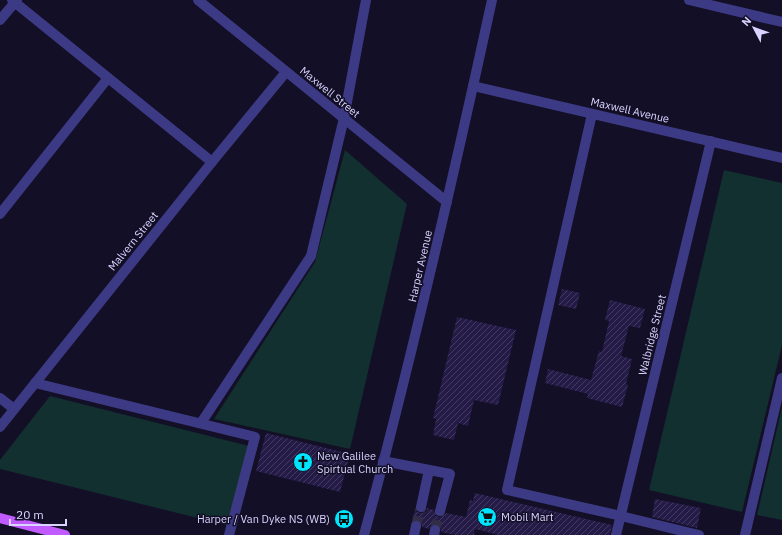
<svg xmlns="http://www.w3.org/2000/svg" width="782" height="535" font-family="'IBM Plex Sans',sans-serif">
<defs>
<pattern id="building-hatch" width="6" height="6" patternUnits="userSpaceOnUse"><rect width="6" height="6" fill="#241b47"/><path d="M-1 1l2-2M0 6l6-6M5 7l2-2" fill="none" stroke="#433b63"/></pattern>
</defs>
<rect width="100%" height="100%" fill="#130f26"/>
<g fill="#12302f">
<path d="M345,150L407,204L350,449L214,419L315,262Z"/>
<path d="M724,170L782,183V345L742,512L649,490Z"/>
<path d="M50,396L249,446L226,525L0,469V460Z"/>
<path d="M782,407V520L757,515Z"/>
</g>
<g fill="url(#building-hatch)">
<path d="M562,289L580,293L576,309L558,305Z"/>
<path d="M610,300L645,309L640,328L629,326L621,356L632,359L626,384L628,385L622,407L587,398L588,394L545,383L548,369L591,380L599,351L602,352L609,321L605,320Z"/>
<path d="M457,317L516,330L498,405L474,400L468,426L458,423L454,440L433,435L436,419L433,418Z"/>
<path d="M266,433L350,454L340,492L256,471Z"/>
<path d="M475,493L612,525L610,535H499L475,529L474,535H455L441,532V528L437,524H433L430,526L429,529L422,527V524L418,520H414L412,521L415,509L417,512L423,513L426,512L427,508L434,510L435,515L439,517L444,516L446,513L466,517L470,500L473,501Z"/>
<path d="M655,499L701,508L697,528L652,517Z"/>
</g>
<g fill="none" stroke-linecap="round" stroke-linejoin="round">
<g stroke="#312d47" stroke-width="10" stroke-dasharray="10 5" stroke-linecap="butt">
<path d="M416,526L421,507"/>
<path d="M435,530L440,511"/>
</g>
<g stroke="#3d3a85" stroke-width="10">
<path d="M12,0L212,162"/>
<path d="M198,0L447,202"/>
<path d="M689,0L782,22"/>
<path d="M0,20L17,0"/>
<path d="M473,86L782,158"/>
<path d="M592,114L507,490L621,516L699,535"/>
<path d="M0,214L108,78"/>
<path d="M35,383L255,437L229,535"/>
<path d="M0,398L14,409"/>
<path d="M201,423L311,256L344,118L366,0"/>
<path d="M0,427L212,162L286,72"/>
<path d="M383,461L450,474L440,511"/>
<path d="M421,507L429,470"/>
<path d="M364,535C412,358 453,179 492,0"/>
<path d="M414,535L416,526"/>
<path d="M434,535L435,530"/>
<path d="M616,535L711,141"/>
<path d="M745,535L782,378"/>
</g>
<path stroke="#c25bff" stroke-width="10" d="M0,518L65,535"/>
</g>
<defs>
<g id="church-disc" transform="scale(1)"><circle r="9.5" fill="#00e5ff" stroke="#130f26"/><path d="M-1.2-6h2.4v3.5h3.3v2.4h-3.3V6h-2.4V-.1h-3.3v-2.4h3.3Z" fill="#111"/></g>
<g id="supermarket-disc" transform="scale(1)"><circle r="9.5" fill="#00e5ff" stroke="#130f26"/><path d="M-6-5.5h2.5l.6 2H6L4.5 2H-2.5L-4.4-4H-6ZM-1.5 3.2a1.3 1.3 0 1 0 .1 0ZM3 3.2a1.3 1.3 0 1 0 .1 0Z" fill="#111"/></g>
<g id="bus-disc" transform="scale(1)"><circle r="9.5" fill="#00e5ff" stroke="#130f26"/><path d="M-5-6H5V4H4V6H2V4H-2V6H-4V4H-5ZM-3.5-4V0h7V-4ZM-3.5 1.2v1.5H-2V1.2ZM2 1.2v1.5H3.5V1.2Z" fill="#111"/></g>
</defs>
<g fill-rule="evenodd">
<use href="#church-disc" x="303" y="462"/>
<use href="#supermarket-disc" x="487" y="517"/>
<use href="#bus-disc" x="344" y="519"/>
</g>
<g text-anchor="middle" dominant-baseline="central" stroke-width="3" stroke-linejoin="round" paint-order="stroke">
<g font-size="11" fill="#d9d4ff" stroke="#130f26">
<text transform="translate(330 92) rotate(39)">Maxwell Street</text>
<text transform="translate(630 110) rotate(13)">Maxwell Avenue</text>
<text transform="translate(133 241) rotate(-51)">Malvern Street</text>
<text transform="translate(420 266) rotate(-77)">Harper Avenue</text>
<text transform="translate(652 335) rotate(-76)">Walbridge Street</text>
</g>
<g font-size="11" fill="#d9d4ff" stroke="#130f26" text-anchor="start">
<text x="317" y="456">New Galilee<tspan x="317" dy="13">Spirtual Church</tspan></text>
<text x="501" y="517">Mobil Mart</text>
<text x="330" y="519" text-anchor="end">Harper / Van Dyke NS (WB)</text>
</g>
</g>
<g transform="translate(754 28) rotate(311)" stroke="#130f26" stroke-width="3" paint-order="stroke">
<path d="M0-3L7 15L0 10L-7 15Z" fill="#d9d4ff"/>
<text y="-6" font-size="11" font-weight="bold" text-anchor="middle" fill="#d9d4ff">N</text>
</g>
<path d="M10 519v6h56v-6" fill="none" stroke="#d9d4ff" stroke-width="2"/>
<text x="16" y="519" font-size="12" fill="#d9d4ff" stroke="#130f26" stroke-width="3" paint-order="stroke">20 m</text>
</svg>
